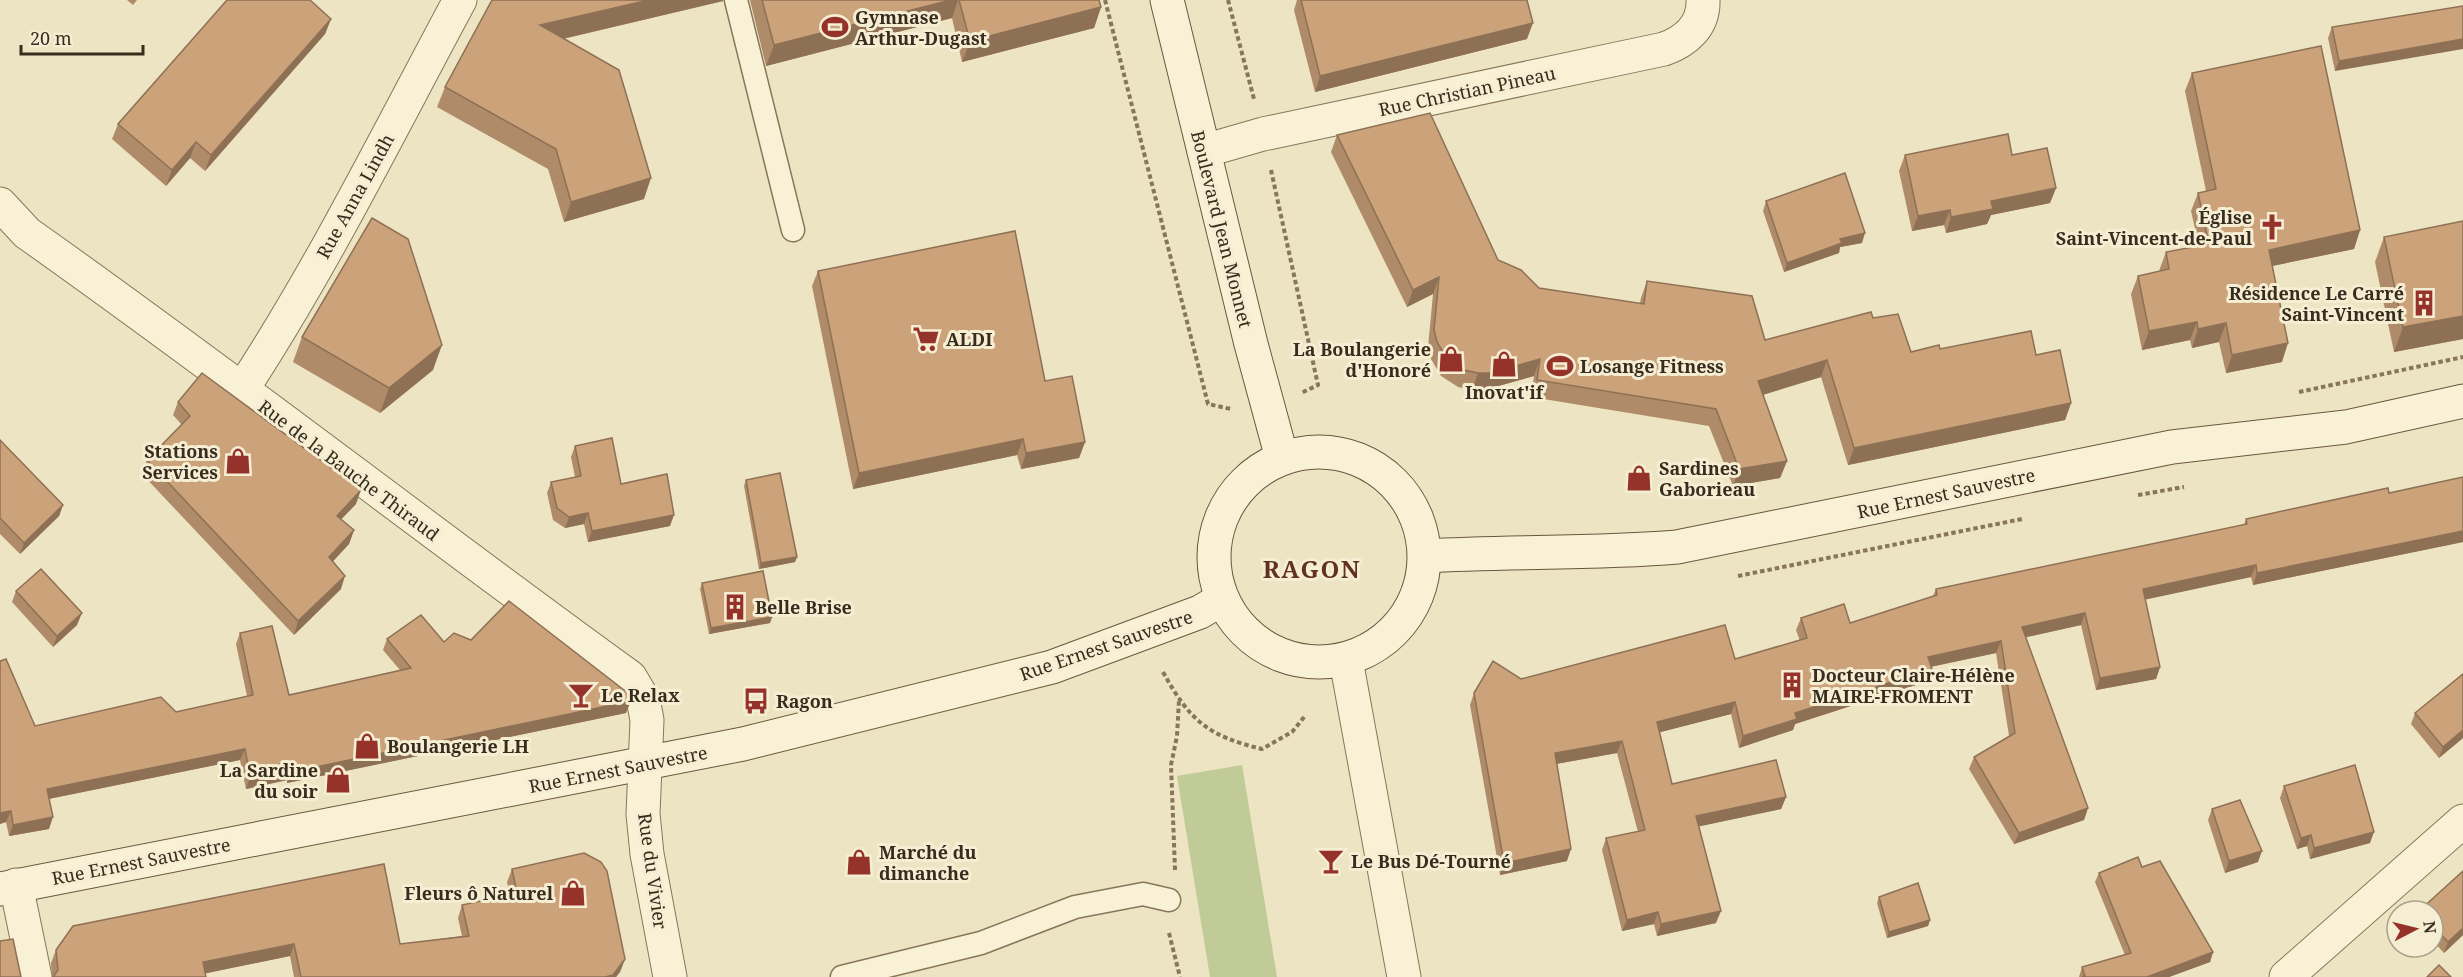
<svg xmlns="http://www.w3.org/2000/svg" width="2463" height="977" font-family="'Noto Serif',serif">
<rect width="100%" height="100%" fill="#ede4c3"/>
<path fill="#c1cb97" d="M1242,765L1277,977H1210L1177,776Z"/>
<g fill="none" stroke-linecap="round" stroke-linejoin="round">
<g stroke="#87765a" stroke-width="25">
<g id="lane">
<path d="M736,0L793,230"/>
<path d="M842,977L981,943L1075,907L1143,894L1169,900"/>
</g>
</g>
<g stroke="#87765a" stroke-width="35">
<g id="street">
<path d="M1204,151L1263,134L1664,49C1686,41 1704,26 1703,0"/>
<path d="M0,204L27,233C231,377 428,531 630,677L643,699L647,720L643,814L647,854L670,977"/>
<path d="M243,388C324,264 390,130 460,0"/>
<path d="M1346,660L1404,977"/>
<path d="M16,885L35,977"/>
<path d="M2286,977L2463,821"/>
</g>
</g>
<g stroke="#69573d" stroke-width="35">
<g id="secondary">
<path d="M1167,0L1251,344L1282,458"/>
<circle cx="1319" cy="557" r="105"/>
<path d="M1425,556C1509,551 1594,554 1677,547L2172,447L2346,427L2463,401"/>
<path d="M0,889L743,744L1052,667L1200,612L1222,599"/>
</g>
</g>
<g stroke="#87765a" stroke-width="4" stroke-dasharray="4.5 3" stroke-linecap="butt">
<path d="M1105,0L1208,404L1231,409"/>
<path d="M1228,0L1254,99"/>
<path d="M1271,170L1318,385L1301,393"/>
<path d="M2299,392L2463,357"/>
<path d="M2138,495L2184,487"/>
<path d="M1738,576L2022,519"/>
<path d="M1163,672C1190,721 1208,736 1262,749L1292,732L1305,716"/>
<path d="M1175,870L1171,765L1177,736L1179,700"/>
<path d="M1169,933L1180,977"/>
</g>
<use href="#lane" stroke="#f8f1d6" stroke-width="22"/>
<use href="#street" stroke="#f8f1d6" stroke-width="33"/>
<use href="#secondary" stroke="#f8f1d6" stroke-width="33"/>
</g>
<g fill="#af8b69">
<path d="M127,0H137L133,5Z"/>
<path d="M492,0H723V1L563,39L644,199L564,222L548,169L437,107L445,87Z"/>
<path d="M750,0H1099L1101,7L1094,28L962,62L952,18L766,66Z"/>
<path d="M1297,0H1527V39L1315,92L1294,10Z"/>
<path d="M2463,6L2335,71L2328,38L2332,27Z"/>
<path d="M331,19L325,34L205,171L190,158L166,186L112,139L118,124Z"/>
<path d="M2192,73L2360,230L2354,249L2272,266L2282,362L2226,373L2219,342L2192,348L2190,340L2142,350L2131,294L2138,276L2159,271L2166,252L2199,246L2191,211L2198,193L2206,191L2185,91Z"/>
<path d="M1337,135L1498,260L1539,288L1640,303L1641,298L1647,281L1765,340L1873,318L1911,352L1940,349L2036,355L2071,403L2065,420L1848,465L1821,377L1763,395L1787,461L1780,478L1733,486L1709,426L1531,397L1534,376L1484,390H1472L1458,387L1441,376L1431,359L1428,347L1433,294L1407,307L1331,152Z"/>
<path d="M1905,155H2012L2056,188L2050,203L1991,215L1987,224L1946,233L1944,225L1912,231L1899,171Z"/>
<path d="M1766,201L1862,243L1840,247L1839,253L1784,272L1763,211Z"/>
<path d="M2463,221V339L2394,352L2375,262L2384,237Z"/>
<path d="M818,271L1045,381L1085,442L1079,458L1021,469L1017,455L853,489L812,286Z"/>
<path d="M302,337L433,370L380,413L293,362Z"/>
<path d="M178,402L356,504L341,519L354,530L349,544L333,561L341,589L294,635L142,474L147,460L182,425L173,415Z"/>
<path d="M0,440L63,505L59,516L20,554L0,534Z"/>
<path d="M575,446L621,484L670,526L588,542L584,524L565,528L553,520L547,493L551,482L575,477L571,457Z"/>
<path d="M2463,477V542L2253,585L2251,577L2145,599L2160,667L2156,679L2096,690L2081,625L2026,637L2088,808L2084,820L2014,844L1969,769L1974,757L2009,736L1996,653L1931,667L1928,681L1795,724L1793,730L1739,748L1731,714L1660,732L1672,784L1786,797L1781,809L1699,826L1716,923L1657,936L1654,924L1622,931L1602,850L1606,838L1638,832L1617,753L1556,764L1567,861L1500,875L1470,705L1474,693L1521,679L1735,659L1800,641L1796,630L1801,618L1850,623L1933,596L1936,589L2244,525L2246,519L2389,493Z"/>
<path d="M746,480L797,557L795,562L759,569L744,486Z"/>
<path d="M702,583L772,617L770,623L709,634L700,589Z"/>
<path d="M16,591L77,625L53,647L12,602Z"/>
<path d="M240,633L289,695L400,670L383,650L387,639L444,642L626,713L287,783V780L246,789L240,760L49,799V829L9,836L6,822L0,824V661L35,726L176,712L247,696L236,644Z"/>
<path d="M2415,713L2463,738L2439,758L2411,724Z"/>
<path d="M2284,786L2370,843L2310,859L2307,846L2297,849L2280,798Z"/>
<path d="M2212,809L2258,862L2225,873L2208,820Z"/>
<path d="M2142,867L2213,952L2210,962L2169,977H2079L2082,967L2125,955L2095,882L2099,873Z"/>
<path d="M512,869L625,959L620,972L616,977H294L290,956L205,973L52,977L51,963L56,950L73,926L400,944L462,936L458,918L462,905L510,895L507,882Z"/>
<path d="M2463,871V935L2444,953L2433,941V911Z"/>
<path d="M1879,897L1930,920L1928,926L1887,938L1877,903Z"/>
</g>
<g fill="#8e7155">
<path d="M649,0H723V1L532,46L540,25Z"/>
<path d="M951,0H958L952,18L766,66L774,45Z"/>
<path d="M1101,7L1094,28L962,62L970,41Z"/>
<path d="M331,19L325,34L205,171L211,155Z"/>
<path d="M1533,23L1527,39L1315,92L1320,76Z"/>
<path d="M2463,39V49L2335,71L2339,61Z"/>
<path d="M196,142L190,158L166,186L172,170Z"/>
<path d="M651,178L644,199L564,222L571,202Z"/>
<path d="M2056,188L2050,203L1991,215L1987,224L1946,233L1951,217L1991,201Z"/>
<path d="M1950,210L1944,225L1912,231L1918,216Z"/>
<path d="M2360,230L2354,249L2262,268L2269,250Z"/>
<path d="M1865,233L1862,243L1840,247L1839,253L1784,272L1787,263L1840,239Z"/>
<path d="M1439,277L1433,294L1407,307L1413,290Z"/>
<path d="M2463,316V339L2394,352L2403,327Z"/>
<path d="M2197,322L2190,340L2142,350L2149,331Z"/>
<path d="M2226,323L2219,342L2192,348L2198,329Z"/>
<path d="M2288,343L2282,362L2226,373L2232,355Z"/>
<path d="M442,345L433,370L380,413L389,388Z"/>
<path d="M1540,359L1534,376L1484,390H1472L1478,373Z"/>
<path d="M1827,360L1821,377L1752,398L1758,381Z"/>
<path d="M2071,403L2065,420L1848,465L1854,448Z"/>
<path d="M1023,439L1017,455L853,489L859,473Z"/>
<path d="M1085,442L1079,458L1021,469L1026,453Z"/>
<path d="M1787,461L1780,478L1733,486L1739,469Z"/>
<path d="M361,490L356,504L332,529L337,516Z"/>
<path d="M63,505L59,516L20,554L24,543Z"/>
<path d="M588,513L584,524L565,528L569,517Z"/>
<path d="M674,515L670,526L588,542L592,531Z"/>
<path d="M354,530L349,544L324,571L329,557Z"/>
<path d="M2463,531V542L2253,585L2257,573Z"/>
<path d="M797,557L795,562L759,569L761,563Z"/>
<path d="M2256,565L2251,577L2139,601L2143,589Z"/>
<path d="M345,576L341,589L294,635L298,621Z"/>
<path d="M82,613L77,625L53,647L57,636Z"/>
<path d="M2085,613L2081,625L2018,639L2022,627Z"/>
<path d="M772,617L770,623L709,634L711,628Z"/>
<path d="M2001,641L1996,653L1924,668L1928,657Z"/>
<path d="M2160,667L2156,679L2096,690L2100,678Z"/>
<path d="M1932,669L1928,681L1795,724L1793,730L1739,748L1743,736L1795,713Z"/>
<path d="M631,701L626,713L287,783L292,772Z"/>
<path d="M1735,702L1731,714L1653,734L1657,722Z"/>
<path d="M2463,730V738L2439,758L2443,747Z"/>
<path d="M1622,741L1617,753L1550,765L1555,753Z"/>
<path d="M245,749L240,760L43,800L47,789Z"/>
<path d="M291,769L287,780L246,789L250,777Z"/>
<path d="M1786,797L1781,809L1692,828L1696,816Z"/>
<path d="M2088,808L2084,820L2014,844L2019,833Z"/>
<path d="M11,811L6,822L0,824V813Z"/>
<path d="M53,817L49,829L9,836L13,825Z"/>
<path d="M2374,832L2370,843L2310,859L2314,848Z"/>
<path d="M2311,835L2307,846L2297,849L2301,838Z"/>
<path d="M1571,849L1567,861L1500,875L1504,863Z"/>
<path d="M2262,851L2258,862L2225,873L2229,861Z"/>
<path d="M1721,911L1716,923L1657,936L1661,924Z"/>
<path d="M1658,912L1654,924L1622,931L1627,920Z"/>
<path d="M1930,920L1928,926L1887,938L1889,932Z"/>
<path d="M2463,928V935L2444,953L2448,942Z"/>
<path d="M294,944L290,956L198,975L203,962Z"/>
<path d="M2213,952L2210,962L2169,977H2146Z"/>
<path d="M625,959L620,972L616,977H605Z"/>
</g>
<g fill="#cba27a" stroke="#8e7155" stroke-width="1.5">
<path d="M227,0H310L331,19L211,155L196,142L172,170L118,124Z"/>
<path d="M492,0H649L540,25L619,70L651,178L571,202L556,149L445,87Z"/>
<path d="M762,0H951L774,45Z"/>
<path d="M959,0H1099L1101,7L970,41Z"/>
<path d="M1301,0H1527L1533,23L1320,76Z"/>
<path d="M2463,6V39L2339,61L2332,27Z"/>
<path d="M2321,46L2360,230L2269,250L2288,343L2232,355L2226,323L2198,329L2197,322L2149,331L2138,276L2169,269L2166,252L2209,244L2198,193L2216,189L2192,73Z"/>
<path d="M1430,113L1498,260L1521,270L1539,288L1644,304L1647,281L1752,296L1765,340L1871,312L1873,318L1898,314L1911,352L1939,345L1940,349L2031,331L2036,355L2060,350L2071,403L1854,448L1827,360L1758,381L1787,461L1739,469L1716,409L1537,380L1540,359L1490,373H1478L1464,370L1447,359L1437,342L1434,330L1439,277L1413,290L1337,135Z"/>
<path d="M2008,134L2012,155L2047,148L2056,188L1991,201L1993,209L1951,217L1950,210L1918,216L1905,155Z"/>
<path d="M1845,173L1865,233L1840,239L1842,243L1787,263L1766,201Z"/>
<path d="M372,218L408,239L442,345L389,388L302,337Z"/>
<path d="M2463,221V316L2403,327L2384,237Z"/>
<path d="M1015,231L1045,381L1072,376L1085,442L1026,453L1023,439L859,473L818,271Z"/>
<path d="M202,373L361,490L337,516L354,530L329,557L345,576L298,621L147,460L190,416L178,402Z"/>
<path d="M612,438L621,484L667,474L674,515L592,531L588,513L569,517L557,508L551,482L581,476L575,446Z"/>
<path d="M0,440L63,505L24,543L0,518Z"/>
<path d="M780,473L797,557L761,563L746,480Z"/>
<path d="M2463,477V531L2257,573L2256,565L2143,589L2160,667L2100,678L2085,613L2022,627L2088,808L2019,833L1974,757L2015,733L2001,641L1928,657L1932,669L1795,713L1797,719L1743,736L1735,702L1657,722L1672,784L1776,760L1786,797L1696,816L1721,911L1661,924L1658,912L1627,920L1606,838L1645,830L1622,741L1555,753L1571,849L1504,863L1474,693L1493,661L1521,679L1725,625L1735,659L1807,638L1801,618L1844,604L1850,623L1937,595L1936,589L2247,524L2246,519L2388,488L2389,493Z"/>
<path d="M41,569L82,613L57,636L16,591Z"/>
<path d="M763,571L772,617L711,628L702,583Z"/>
<path d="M509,601L629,694L631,701L292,772L291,769L250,777L245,749L47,789L53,817L13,825L11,811L0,813V661L6,659L35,726L161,697L176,712L253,695L240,633L272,626L289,695L411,668L387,639L421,615L444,642L454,633L471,640Z"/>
<path d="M2463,674V730L2443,747L2415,713Z"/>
<path d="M2355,765L2374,832L2314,848L2311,835L2301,838L2284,786Z"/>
<path d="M2240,800L2262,851L2229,861L2212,809Z"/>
<path d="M584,853L601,862L607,871L625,959L613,975L605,977H301L294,944L203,962L206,977H53L58,970L56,950L73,926L384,864L400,944L469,936L462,905L517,893L512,869Z"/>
<path d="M2138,857L2142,867L2160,861L2213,952L2147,977H2082L2085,976L2082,967L2131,953L2099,873Z"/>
<path d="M2463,871V928L2448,942L2433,926V911H2419Z"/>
<path d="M1918,883L1930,920L1889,932L1879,897Z"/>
<path d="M13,939L21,977H0V941Z"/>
<path d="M2439,965L2451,977H2427Z"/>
</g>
<defs>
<g id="stadium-bare" transform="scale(2.07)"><path d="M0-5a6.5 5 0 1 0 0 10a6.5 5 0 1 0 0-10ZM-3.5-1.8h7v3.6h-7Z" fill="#95332b" stroke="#f5eed3" stroke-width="2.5" paint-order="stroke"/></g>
<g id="church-bare" transform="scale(2.07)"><path d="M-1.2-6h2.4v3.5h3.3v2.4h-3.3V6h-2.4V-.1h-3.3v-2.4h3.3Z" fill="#95332b" stroke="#f5eed3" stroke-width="2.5" paint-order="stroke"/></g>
<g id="building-bare" transform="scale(2.07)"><path d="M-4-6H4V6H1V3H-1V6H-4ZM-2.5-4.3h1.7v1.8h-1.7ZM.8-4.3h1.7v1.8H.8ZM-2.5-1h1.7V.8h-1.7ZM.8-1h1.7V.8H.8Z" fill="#95332b" stroke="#f5eed3" stroke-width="2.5" paint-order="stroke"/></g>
<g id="supermarket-bare" transform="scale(2.07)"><path d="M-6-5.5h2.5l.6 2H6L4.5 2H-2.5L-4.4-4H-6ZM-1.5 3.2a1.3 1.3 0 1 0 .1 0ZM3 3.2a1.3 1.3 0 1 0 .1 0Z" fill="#95332b" stroke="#f5eed3" stroke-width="2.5" paint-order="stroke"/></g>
<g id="shop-bare" transform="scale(2.07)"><path d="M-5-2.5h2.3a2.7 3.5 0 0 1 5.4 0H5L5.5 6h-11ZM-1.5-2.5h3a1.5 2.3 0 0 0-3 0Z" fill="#95332b" stroke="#f5eed3" stroke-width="2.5" paint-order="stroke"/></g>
<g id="bar-bare" transform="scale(2.07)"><path d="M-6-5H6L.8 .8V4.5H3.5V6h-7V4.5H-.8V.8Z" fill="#95332b" stroke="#f5eed3" stroke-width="2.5" paint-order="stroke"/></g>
<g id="bus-bare" transform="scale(2.07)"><path d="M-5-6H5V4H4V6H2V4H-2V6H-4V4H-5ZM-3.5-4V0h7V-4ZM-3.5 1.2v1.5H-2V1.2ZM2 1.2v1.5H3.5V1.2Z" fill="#95332b" stroke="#f5eed3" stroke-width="2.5" paint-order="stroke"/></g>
</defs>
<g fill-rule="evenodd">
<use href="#stadium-bare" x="835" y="27"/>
<use href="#church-bare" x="2272" y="227"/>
<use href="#building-bare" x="2424" y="303"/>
<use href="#supermarket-bare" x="926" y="339"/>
<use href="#shop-bare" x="1451" y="359"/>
<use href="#shop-bare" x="1504" y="364"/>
<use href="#stadium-bare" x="1560" y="366"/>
<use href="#shop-bare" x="238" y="461"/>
<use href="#shop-bare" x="1639" y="478"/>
<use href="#building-bare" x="735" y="607"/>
<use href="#building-bare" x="1792" y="685"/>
<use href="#bar-bare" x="581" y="695"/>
<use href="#bus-bare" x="756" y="701"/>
<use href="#shop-bare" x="367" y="746"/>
<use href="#shop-bare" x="338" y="780"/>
<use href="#bar-bare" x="1331" y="861"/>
<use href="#shop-bare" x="859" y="862"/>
<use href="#shop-bare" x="573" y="893"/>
</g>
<g text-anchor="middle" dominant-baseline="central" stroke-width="6" stroke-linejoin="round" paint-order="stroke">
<g font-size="18" font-weight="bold" fill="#372c1e" stroke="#f5eed3" text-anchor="start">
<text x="855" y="17">Gymnase<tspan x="855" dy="21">Arthur-Dugast</tspan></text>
<text x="2252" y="217" text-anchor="end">Église<tspan x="2252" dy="21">Saint-Vincent-de-Paul</tspan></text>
<text x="2404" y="293" text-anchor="end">Résidence Le Carré<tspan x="2404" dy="21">Saint-Vincent</tspan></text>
<text x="946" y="339">ALDI</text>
<text x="1431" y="349" text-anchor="end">La Boulangerie<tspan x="1431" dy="21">d'Honoré</tspan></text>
<text x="1580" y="366">Losange Fitness</text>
<text x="1504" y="392" text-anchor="middle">Inovat'if</text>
<text x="218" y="451" text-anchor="end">Stations<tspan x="218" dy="21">Services</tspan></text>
<text x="1659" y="468">Sardines<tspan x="1659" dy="21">Gaborieau</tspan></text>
<text x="755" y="607">Belle Brise</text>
<text x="1812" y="675">Docteur Claire-Hélène<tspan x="1812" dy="21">MAIRE-FROMENT</tspan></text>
<text x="601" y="695">Le Relax</text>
<text x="776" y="701">Ragon</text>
<text x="387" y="746">Boulangerie LH</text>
<text x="318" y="770" text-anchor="end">La Sardine<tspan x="318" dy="21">du soir</tspan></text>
<text x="879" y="852">Marché du<tspan x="879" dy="21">dimanche</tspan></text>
<text x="1351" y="861">Le Bus Dé-Tourné</text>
<text x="553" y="893" text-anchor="end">Fleurs ô Naturel</text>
</g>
<g font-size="18" fill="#372c1e" stroke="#f5eed3">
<text transform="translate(1467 91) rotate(-12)">Rue Christian Pineau</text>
<text transform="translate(355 196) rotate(-61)">Rue Anna Lindh</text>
<text transform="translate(1222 229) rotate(76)">Boulevard Jean Monnet</text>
<text transform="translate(349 470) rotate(37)">Rue de la Bauche Thiraud</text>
<text transform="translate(1946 493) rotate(-12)">Rue Ernest Sauvestre</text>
<text transform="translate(1106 645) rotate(-19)">Rue Ernest Sauvestre</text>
<text transform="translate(618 769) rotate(-11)">Rue Ernest Sauvestre</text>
<text transform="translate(141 861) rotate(-11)">Rue Ernest Sauvestre</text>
<text transform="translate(653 871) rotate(82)">Rue du Vivier</text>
</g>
<g font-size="24" font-weight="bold" letter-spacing="1.5" fill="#63321e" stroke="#f5eed3">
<text x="1312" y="568">RAGON</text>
</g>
</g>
<g transform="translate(2415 929) rotate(83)"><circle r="28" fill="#f5eed3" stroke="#a9a08b" stroke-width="1.5"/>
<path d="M0-4.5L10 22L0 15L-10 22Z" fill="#95332b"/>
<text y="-9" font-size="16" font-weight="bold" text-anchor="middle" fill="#372c1e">N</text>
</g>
<path d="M21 45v9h122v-9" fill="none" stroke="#372c1e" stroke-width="3"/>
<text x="30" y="45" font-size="18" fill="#372c1e" stroke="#f5eed3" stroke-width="4.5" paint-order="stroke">20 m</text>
</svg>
